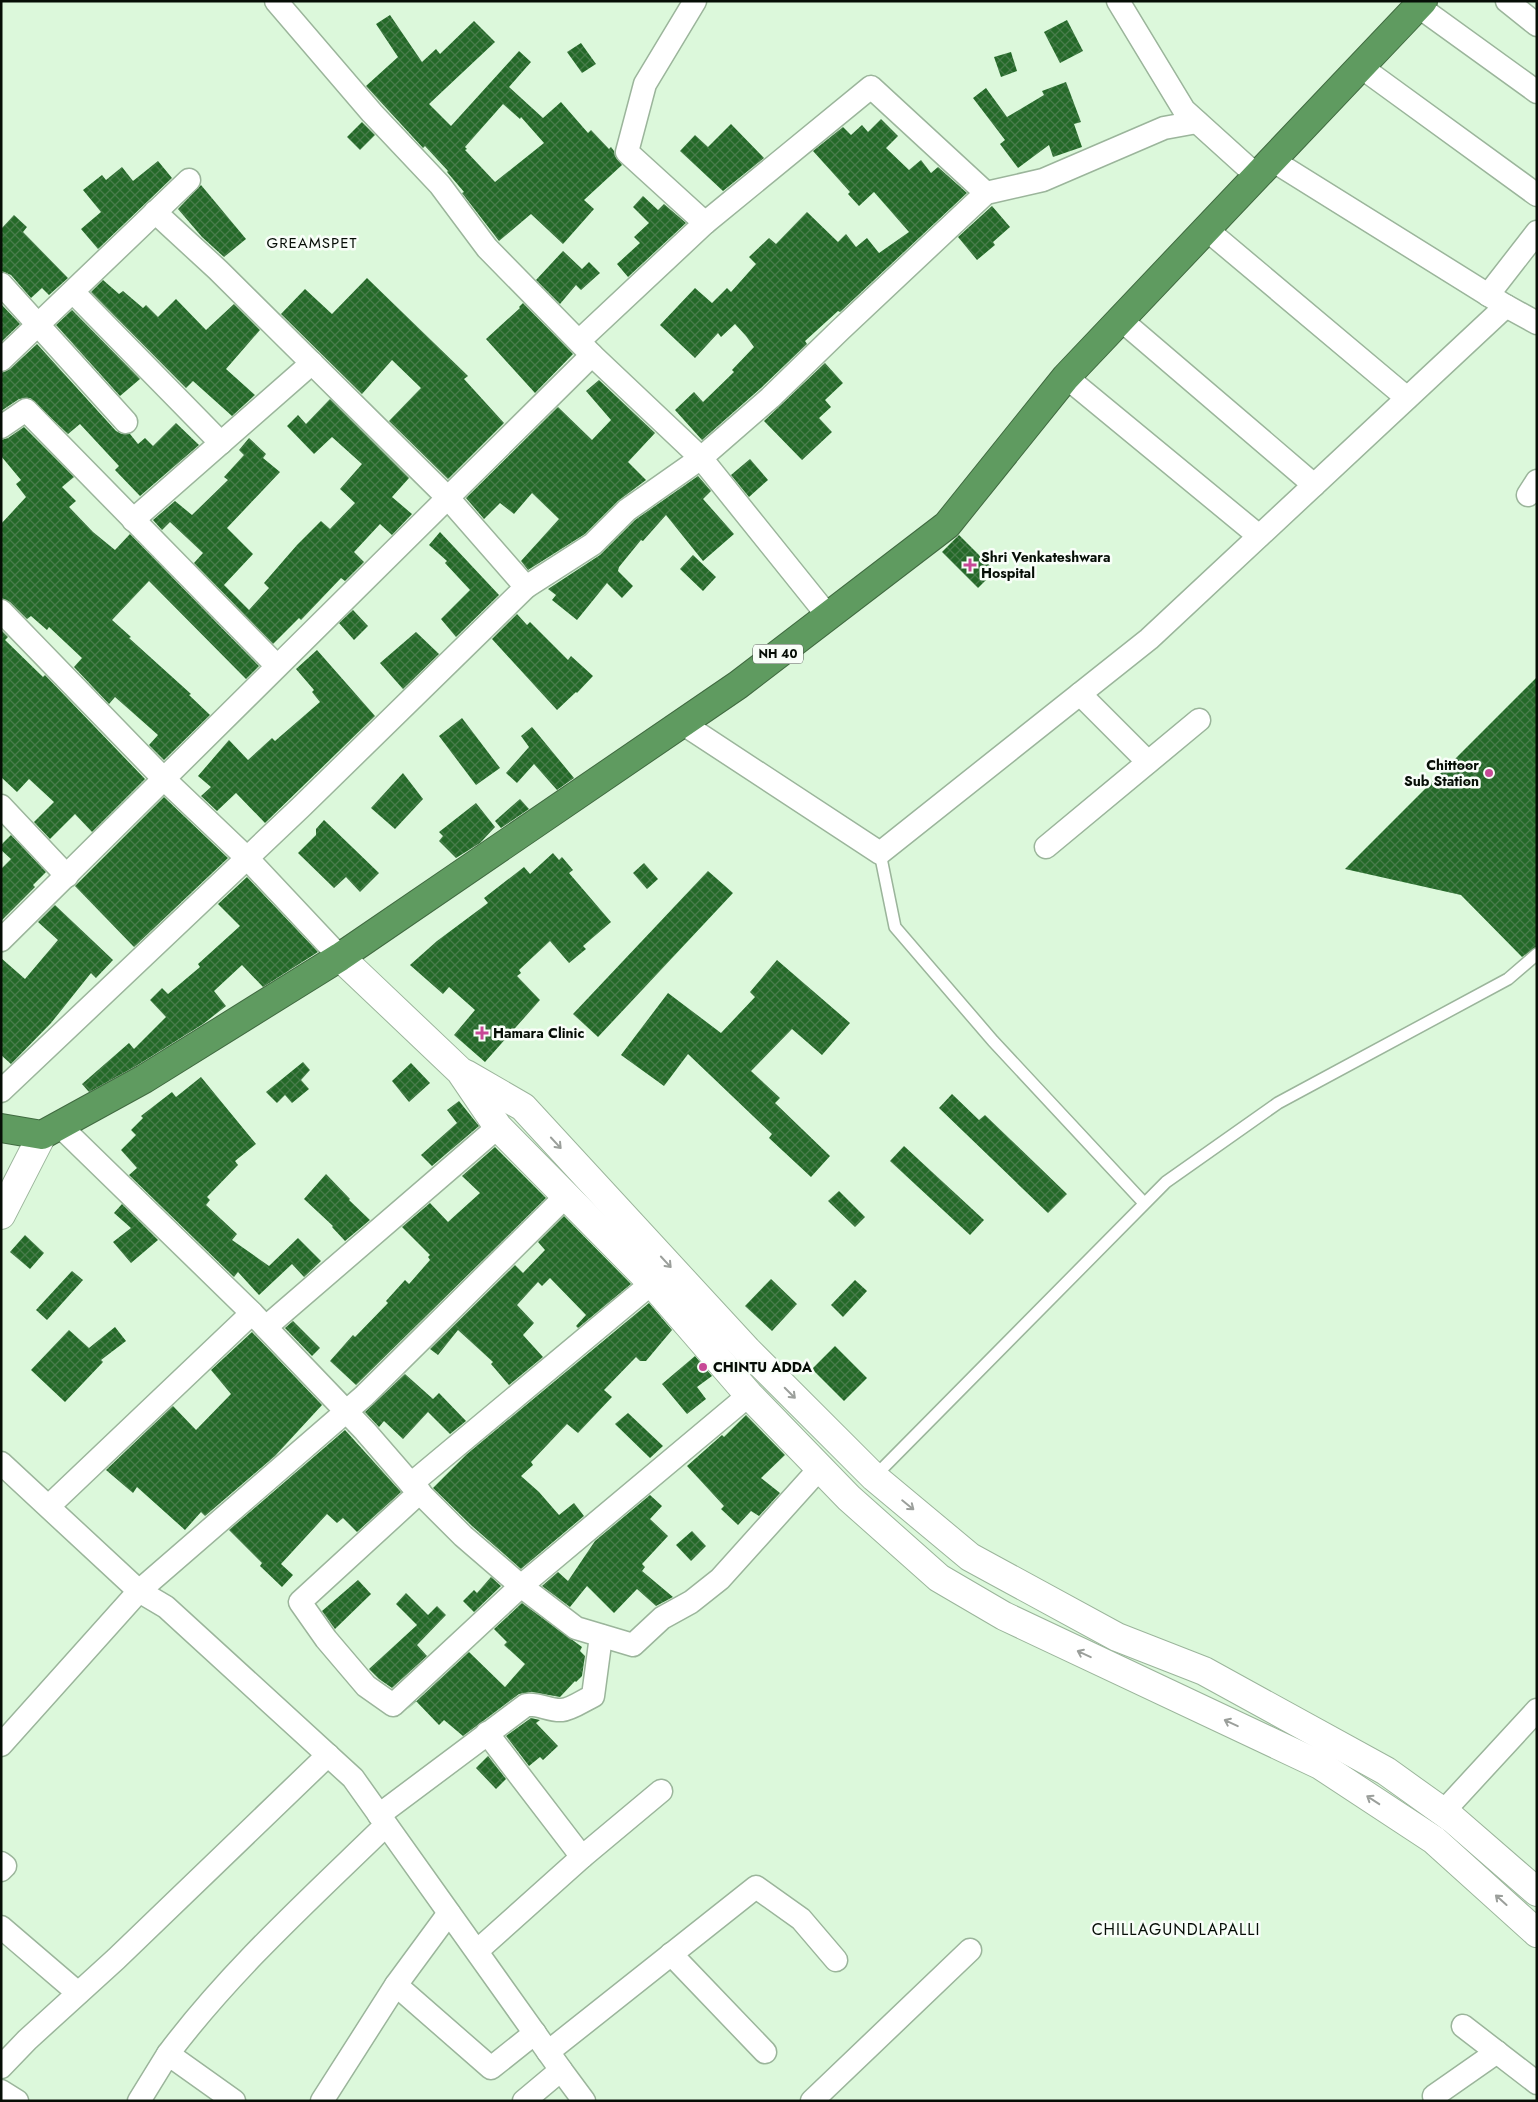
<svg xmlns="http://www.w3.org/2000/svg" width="1538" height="2102" font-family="Jost,sans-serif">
<defs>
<pattern id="building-cross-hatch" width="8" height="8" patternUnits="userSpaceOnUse" patternTransform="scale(1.25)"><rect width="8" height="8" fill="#246928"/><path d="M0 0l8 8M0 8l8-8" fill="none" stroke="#487c4b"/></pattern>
</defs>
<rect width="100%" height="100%" fill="#dcf8db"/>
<g fill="url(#building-cross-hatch)" fill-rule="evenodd">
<path d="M390,15L422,62L436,49L440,54L474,21L495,42L429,104L451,126L519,51L531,62L509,87L543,118L561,102L588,133L591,130L609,149L611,147L614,151L615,156L622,165L584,200L594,209L563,244L531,214L499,241L462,193L464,192L447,172L448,171L425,146L423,148L366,86L398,57L376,24ZM503,104L520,119L521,117L544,143L495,182L465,150L467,149L465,147Z"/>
<path d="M1067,20L1083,51L1060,63L1044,32Z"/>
<path d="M581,43L596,64L582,73L567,52Z"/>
<path d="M1011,52L1017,71L1001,77L994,57Z"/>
<path d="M1066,82L1081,122L1074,124L1082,147L1053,157L1049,145L1018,168L1000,144L1005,140L973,98L986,88L1007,117L1044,95L1042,91Z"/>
<path d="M881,119L898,136L886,148L909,170L921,160L931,173L938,167L967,193L840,312L838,311L805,341L807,344L761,388L702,440L675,410L694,392L703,402L734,372L732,370L754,347L746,336L735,324L721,337L718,333L695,358L660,325L695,288L712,303L727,288L731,292L756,264L749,257L769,238L776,244L807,212L838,242L846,234L856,247L867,238L879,253L909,232L874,192L859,206L848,194L850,192L813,151L843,127L851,135L862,125L868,132Z"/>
<path d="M362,122L375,135L360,150L347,137Z"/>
<path d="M731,124L764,158L723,191L680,151L695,135L708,147Z"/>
<path d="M158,161L172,178L98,249L81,229L101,212L83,190L102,175L106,180L122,167L133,181Z"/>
<path d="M201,185L246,239L224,257L202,237L178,209Z"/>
<path d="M643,196L658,210L664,204L686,223L628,277L617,264L640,243L634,237L649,223L633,207Z"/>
<path d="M992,206L1010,227L993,242L995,245L977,260L958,237Z"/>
<path d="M14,215L27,227L23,232L68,278L49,295L42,288L31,298L11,275L1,271V229Z"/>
<path d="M563,251L582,269L589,262L600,273L581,290L576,285L560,304L536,280Z"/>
<path d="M367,278L468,376L464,379L504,423L448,479L389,421L421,388L392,360L362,394L281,314L305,289L332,314Z"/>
<path d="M103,280L119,294L123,291L143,308L146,305L158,317L176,299L206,330L234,304L260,330L226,369L255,395L232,416L193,381L186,388L91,292Z"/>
<path d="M523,303L573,354L535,393L486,339L520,308L519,307Z"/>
<path d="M1,304L20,324L1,342Z"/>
<path d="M72,310L140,379L120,396L56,325Z"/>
<path d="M37,344L116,431L122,434H130L138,444L145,438L153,446L176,423L199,445L140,496L115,470L119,466L80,424L68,434L30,398L19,399L1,411V373L10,369Z"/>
<path d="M825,363L843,383L825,400L831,407L819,418L832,432L802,460L764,421Z"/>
<path d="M599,380L655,433L628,462L646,480L618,501L585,534L528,570L521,561L559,519L532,493L514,514L500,503L484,519L466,498L558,407L592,440L611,420L586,391Z"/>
<path d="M330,399L409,478L392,497L412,514L392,535L380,524L354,552L364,562L345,581L341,578L301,620L299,618L273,644L194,563L203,553L170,522L162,530L153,520L175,501L192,515L228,480L224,477L244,455L239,450L249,438L266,454L263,458L280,472L227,528L253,554L224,585L249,610L269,588L264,583L297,545L321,521L330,529L355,503L340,489L362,464L332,437L314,454L287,426L298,415L306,424Z"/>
<path d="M24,427L74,477L62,487L76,501L69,507L93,532L115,550L130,534L259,666L246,679L149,581L112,620L131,637L129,638L191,694L189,695L210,715L164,760L149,745L158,735L115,697L109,704L74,667L82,658L49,627L47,630L31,616L27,619L10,602L1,598V524L26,497L16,484L21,480L1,456V440L8,438Z"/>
<path d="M750,459L768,480L749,497L731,475Z"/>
<path d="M698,476L711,491L703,499L734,534L703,561L666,515L643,541L641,540L619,567L618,571L633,586L622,598L607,583L577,620L552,600L556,595L548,589L600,555L635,520Z"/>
<path d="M440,532L499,595L456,637L441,619L470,590L445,563L447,561L429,545Z"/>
<path d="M959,535L995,571L978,588L942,552Z"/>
<path d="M693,555L716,577L703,591L680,569Z"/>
<path d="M353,610L368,626L354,640L339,623Z"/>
<path d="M517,614L527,625L530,622L568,660L571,656L593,676L577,693L576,692L557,710L492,639Z"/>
<path d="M1,630L8,637L5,640L43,677L45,675L145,779L92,832L75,814L50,839L34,822L54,802L29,779L17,792L1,777Z"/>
<path d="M416,632L439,654L403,689L380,663Z"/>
<path d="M317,650L375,716L265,823L236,793L217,811L201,796L211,787L198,776L229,740L248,760L272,738L275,741L320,702L312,692L314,690L296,669Z"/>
<path d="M1537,677V947L1522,957L1461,895L1345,869Z"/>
<path d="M462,718L500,768L476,785L439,736Z"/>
<path d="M532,727L574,778L557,790L534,764L517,783L506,773L529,747L521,736Z"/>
<path d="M403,773L423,799L395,829L371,808Z"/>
<path d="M164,797L228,858L134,947L75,886Z"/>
<path d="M520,799L529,809L501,828L495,821Z"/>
<path d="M476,803L495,827L480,843L456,858L439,841L443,836L439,832Z"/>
<path d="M324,820L379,873L360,892L346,877L334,888L298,853L316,835V829Z"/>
<path d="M11,835L46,872L33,885L35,887L1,921V869L11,859L1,850V845Z"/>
<path d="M553,853L559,860L562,857L573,870L569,873L611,922L583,946L586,949L569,963L550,941L519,970L521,973L517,976L540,1000L485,1062L454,1035L475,1010L449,987L443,994L410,965L437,941L488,903L484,898L524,867L530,874Z"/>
<path d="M644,863L658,879L647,889L633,873Z"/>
<path d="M708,871L733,893L598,1037L573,1014Z"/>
<path d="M247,877L318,952L263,987L242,965L214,991L226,1006L203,1024L136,1066L89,1092L82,1084L129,1043L134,1049L166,1017L150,1000L162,988L168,994L200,967L198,964L240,926L218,904Z"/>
<path d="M55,905L113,960L96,978L91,973L51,1023L11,1064L1,1055V958L25,979L58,940L38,922Z"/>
<path d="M777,960L850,1023L822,1055L792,1029L751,1071L780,1098L775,1103L830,1156L811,1177L769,1138L772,1134L688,1054L664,1086L621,1055L668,993L721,1033L755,997L750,992Z"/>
<path d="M303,1062L310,1070L301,1080L309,1089L292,1103L285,1095L277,1103L266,1092Z"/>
<path d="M411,1063L430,1083L409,1102L392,1081Z"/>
<path d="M201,1077L256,1144L235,1161L238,1165L207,1197L210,1200L206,1205L237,1234L232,1240L269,1266L298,1238L321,1261L304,1277L292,1264L259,1295L238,1272L234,1277L129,1175L137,1168L121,1150L136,1135L131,1130L143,1118L141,1116L172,1092L176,1097Z"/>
<path d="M952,1094L979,1120L985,1115L1067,1194L1048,1213L939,1108Z"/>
<path d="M459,1101L479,1126L432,1166L421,1155L457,1123L447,1110Z"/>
<path d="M904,1146L984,1220L970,1235L890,1161Z"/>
<path d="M495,1147L546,1198L356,1385L330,1361L353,1335L355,1337L388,1303L386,1301L405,1280L409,1284L430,1260L428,1257L430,1255L402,1227L430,1203L448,1222L480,1193L462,1176Z"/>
<path d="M326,1174L350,1199L349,1200L370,1220L345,1241L332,1227L333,1226L304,1199Z"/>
<path d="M839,1191L865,1217L855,1227L828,1201Z"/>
<path d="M122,1204L158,1240L131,1263L113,1242L131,1228L114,1213Z"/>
<path d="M564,1216L631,1284L578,1328L576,1326L586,1315L550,1278L542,1286L538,1282L517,1305L534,1323L523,1335L543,1357L509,1385L491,1364L493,1362L458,1330L438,1355L430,1349L515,1265L523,1273L545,1250L538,1242Z"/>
<path d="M25,1235L44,1253L30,1269L10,1252Z"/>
<path d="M72,1271L83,1280L47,1320L36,1310Z"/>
<path d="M771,1279L797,1304L772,1331L745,1306Z"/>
<path d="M855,1280L867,1291L843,1317L831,1305Z"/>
<path d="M649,1303L672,1330L646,1361H640L636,1357L604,1390L612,1397L578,1433L567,1424L531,1462L533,1465L521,1476L539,1492L559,1515L574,1503L584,1516L521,1569L472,1526L433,1488L467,1454Z"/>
<path d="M293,1321L320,1348L312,1356L285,1328Z"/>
<path d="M115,1327L126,1341L101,1360L103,1362L65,1402L31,1370L69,1330L89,1348Z"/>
<path d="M252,1332L322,1405L275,1456L205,1516L201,1512L185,1530L137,1487L133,1493L106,1470L173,1406L196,1430L231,1394L211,1370Z"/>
<path d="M835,1346L867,1378L844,1401L812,1369Z"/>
<path d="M695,1356L712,1376L697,1387L706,1399L687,1414L662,1384Z"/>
<path d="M405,1374L433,1399L439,1393L466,1421L450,1434L428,1412L403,1439L384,1421L379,1427L365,1412Z"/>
<path d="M628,1413L663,1446L650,1458L615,1424Z"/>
<path d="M746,1415L785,1455L761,1478L780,1493L759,1516L751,1511L738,1525L721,1509L724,1506L687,1466L722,1435L724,1437Z"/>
<path d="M345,1430L401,1492L357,1532L343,1518L337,1523L327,1514L281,1564L293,1575L282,1587L260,1566L262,1563L229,1530Z"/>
<path d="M650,1495L662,1506L650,1519L668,1536L642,1564L645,1567L642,1571L673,1597L656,1606L637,1589L614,1613L587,1586L570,1607L542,1586L558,1572L568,1581L595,1541Z"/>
<path d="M692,1531L706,1546L691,1561L676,1545Z"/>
<path d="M491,1577L501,1586L474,1612L463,1601L474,1590L477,1593Z"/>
<path d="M358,1580L371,1594L335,1629L322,1611Z"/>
<path d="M406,1593L428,1615L437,1606L446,1615L417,1645L427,1656L392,1688L379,1679L369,1669L417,1625L396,1604Z"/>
<path d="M522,1603L582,1647L580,1651L585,1656L582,1676L576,1682L575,1681L560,1697L532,1692L519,1694L463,1736L444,1720L439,1725L416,1701L407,1710L469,1652L505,1687L525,1664L504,1645L507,1642L494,1629Z"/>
<path d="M531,1718L540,1720L536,1723L558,1746L543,1760L540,1757L529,1766L506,1736Z"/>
<path d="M488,1756L506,1779L496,1789L476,1768Z"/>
</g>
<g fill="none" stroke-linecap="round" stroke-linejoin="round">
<g stroke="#9bb59b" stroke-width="14">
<g id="lane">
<path d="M880,853L895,927L993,1041L1144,1203"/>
<path d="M874,1477L1166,1182L1278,1103L1508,979L1537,954"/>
</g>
</g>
<g stroke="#9bb59b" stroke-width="25">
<g id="street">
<path d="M276,1L372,113L440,185L487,248L592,355L701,458L828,616"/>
<path d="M1118,1L1184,110L1257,176"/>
<path d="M1507,1L1537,25"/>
<path d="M1418,6L1537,92"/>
<path d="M1361,67L1537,195"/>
<path d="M155,212L218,270L448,498L526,587"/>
<path d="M705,223L871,87L986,193"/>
<path d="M1206,229L1407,398"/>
<path d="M1,284L126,422"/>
<path d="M73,292L221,443"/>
<path d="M1488,295L1537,232"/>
<path d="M1506,306L1537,323"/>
<path d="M1120,319L1314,485"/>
<path d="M579,341L705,223L627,152L645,84L695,1"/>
<path d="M1,360L189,180"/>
<path d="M1066,377L1259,536"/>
<path d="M1,427L26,410L277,666"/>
<path d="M1528,495L1537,481"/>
<path d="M133,520L312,363"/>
<path d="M1,611L164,779L247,858L340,957"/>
<path d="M1080,694L1148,762"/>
<path d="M682,723L880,853L1149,639L1506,306L1272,160"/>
<path d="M1,806L67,876"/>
<path d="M1046,847L1199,720"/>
<path d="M1,940L592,355"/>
<path d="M1,1091L301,807L526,587L593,544L627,510L701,458L770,398L840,330L986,193L1043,180L1164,128L1197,122"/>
<path d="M59,1125L252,1313L365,1431L411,1484L463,1536L521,1586L576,1628L633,1645L662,1618L691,1602L720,1579L820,1468"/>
<path d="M266,1327L498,1127"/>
<path d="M1,1463L139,1591L166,1607L353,1778L561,2070L524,2101"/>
<path d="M411,1484L652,1283"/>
<path d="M420,1492L300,1602L326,1639L366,1686L393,1705L521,1586L749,1395"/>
<path d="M49,1506L252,1313"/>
<path d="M1,1745L139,1591L364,1396L567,1195"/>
<path d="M1443,1812L1537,1710"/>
<path d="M379,1815L526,1705C539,1703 549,1711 562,1710C572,1709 584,1700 593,1696L601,1636"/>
<path d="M582,1857L661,1791"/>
<path d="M1,1863L5,1866L1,1870"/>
<path d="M1,1927L78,1993"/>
<path d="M477,1951L582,1857L487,1733"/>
<path d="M671,1954L765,2052"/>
<path d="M396,1985L491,2068L535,2033"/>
<path d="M1463,2026L1537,2083"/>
<path d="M548,2052L756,1887L801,1919L836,1960"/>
<path d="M168,2054C231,1970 311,1898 386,1825"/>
<path d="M1,2067L27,2040L116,1959L328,1755"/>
<path d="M561,2070L584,2101"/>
<path d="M1,2091L17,2101"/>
<path d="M139,2101L168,2054L234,2101"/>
<path d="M322,2101L396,1985L449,1913"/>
<path d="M812,2101L970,1950"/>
<path d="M1436,2101L1434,2096L1497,2052"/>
</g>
</g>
<g stroke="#9bb59b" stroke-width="30">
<g id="secondary">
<path d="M340,957L460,1071L498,1127L652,1283L749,1395L849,1498L939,1578L1004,1616L1320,1765L1434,1840L1537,1933"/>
<path d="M466,1074L523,1107L747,1350L874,1477L970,1557L1117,1637L1204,1671L1386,1771L1453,1819L1537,1892"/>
<path d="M1,1215L42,1135"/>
</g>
</g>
<g stroke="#406a40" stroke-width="30">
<path id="highway" d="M1,1128L42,1135L144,1079L340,957L738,685L947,525L1066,377L1423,1"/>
</g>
<use href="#lane" stroke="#fff" stroke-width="11"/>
<use href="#street" stroke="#fff" stroke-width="22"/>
<use href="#secondary" stroke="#fff" stroke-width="28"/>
<use href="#highway" stroke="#5f9b60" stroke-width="28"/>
</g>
<defs><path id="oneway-shaft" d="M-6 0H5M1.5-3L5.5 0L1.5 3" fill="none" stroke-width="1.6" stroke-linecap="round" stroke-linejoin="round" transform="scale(1.25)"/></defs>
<g stroke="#9b9f9b">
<use href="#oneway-shaft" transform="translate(556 1143) rotate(47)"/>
<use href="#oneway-shaft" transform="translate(666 1262) rotate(47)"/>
<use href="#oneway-shaft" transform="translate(790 1393) rotate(45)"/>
<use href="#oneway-shaft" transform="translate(908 1505) rotate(39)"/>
<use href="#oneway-shaft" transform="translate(1084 1654) rotate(-155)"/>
<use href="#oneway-shaft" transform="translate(1231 1723) rotate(-155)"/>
<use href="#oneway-shaft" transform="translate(1373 1800) rotate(-147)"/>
<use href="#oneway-shaft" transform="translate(1501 1900) rotate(-138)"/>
</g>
<g fill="#c74996" stroke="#f8fef8" stroke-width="2">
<path d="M967.5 557.5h5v5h5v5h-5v5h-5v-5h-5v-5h5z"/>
<circle cx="1489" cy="773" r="5"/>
<path d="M479.5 1025.5h5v5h5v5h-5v5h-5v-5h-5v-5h5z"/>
<circle cx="703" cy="1367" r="5"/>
</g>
<g text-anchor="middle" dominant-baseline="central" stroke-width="5" stroke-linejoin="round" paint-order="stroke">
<rect fill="#f8fef8" stroke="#4f564f" stroke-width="1" x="753" y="644.5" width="50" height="19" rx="4"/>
<g font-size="12" font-weight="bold" fill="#060e06">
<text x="778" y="654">NH 40</text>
</g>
<g font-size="14" font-weight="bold" fill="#060e06" stroke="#f8fef8" text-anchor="start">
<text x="981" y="557">Shri Venkateshwara<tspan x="981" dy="16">Hospital</tspan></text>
<text x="1479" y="765" text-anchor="end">Chittoor<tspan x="1479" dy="16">Sub Station</tspan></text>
<text x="493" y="1033">Hamara Clinic</text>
<text x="713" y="1367">CHINTU ADDA</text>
</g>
<g font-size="15" letter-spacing="1" fill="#060e06" stroke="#f8fef8">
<text x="312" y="243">GREAMSPET</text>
</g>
<g font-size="16" letter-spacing="1" fill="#060e06" stroke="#f8fef8">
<text x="1176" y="1929">CHILLAGUNDLAPALLI</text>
</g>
</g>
<rect width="1538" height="2102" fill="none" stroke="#060e06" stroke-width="5"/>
</svg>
